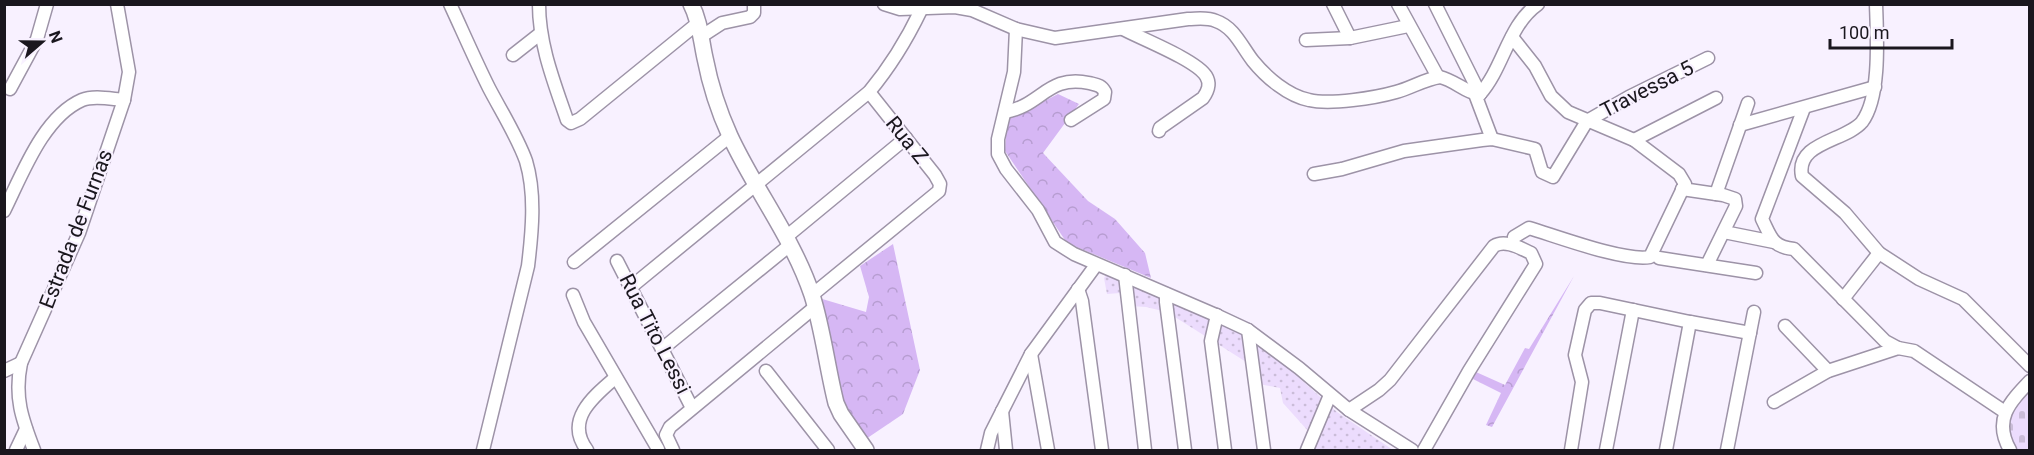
<svg xmlns="http://www.w3.org/2000/svg" width="2034" height="455" font-family="Roboto,sans-serif">
<defs>
<pattern id="grass-dots" width="8" height="8" patternUnits="userSpaceOnUse" patternTransform="scale(1.5)"><rect width="8" height="8" fill="#ecdcfd"/><path d="M2 2h.1M6 6h.1" fill="none" stroke="#cabcd8" stroke-width="1.8" stroke-linecap="round"/></pattern>
<pattern id="forest-crowns" width="20" height="18" patternUnits="userSpaceOnUse" patternTransform="scale(1.5)"><rect width="20" height="18" fill="#d6b7f4"/><path d="M2 6a3 3 0 1 1 6 0M12 15a3 3 0 1 1 6 0" fill="none" stroke="#b79dd1"/></pattern>
<pattern id="cemetery-stones" width="16" height="16" patternUnits="userSpaceOnUse" patternTransform="scale(1.5)"><rect width="16" height="16" fill="#ecdcfd"/><path d="M2 7V4a2 2 0 0 1 4 0v3zM10 15v-3a2 2 0 0 1 4 0v3z" fill="#cabcd8"/></pattern>
</defs>
<rect width="100%" height="100%" fill="#f8f1ff"/>
<path fill="url(#grass-dots)" d="M1107,274L1249,333L1337,412L1393,450H1315L1309,432L1283,403L1280,388L1259,384L1251,365L1167,312L1146,307L1130,306L1120,293L1107,294L1104,278Z"/>
<g fill="url(#forest-crowns)">
<path d="M1058,94L1079,104L1043,153L1088,201L1115,219L1145,253L1151,278L1067,243L1005,151L1007,118L1031,108Z"/>
<path d="M893,244L920,370L903,414L860,443L839,395L819,298L866,312L869,297L860,266Z"/>
<path d="M1574,276L1492,427L1486,425L1501,393L1473,379L1476,372L1505,385L1525,348L1529,349Z"/>
</g>
<path fill="url(#cemetery-stones)" d="M2029,390V450H2016L2010,444L2005,419L2018,398Z"/>
<g fill="none" stroke-linecap="round" stroke-linejoin="round">
<g stroke="#9d93a7" stroke-width="15">
<g id="minor">
<path d="M450,4C463,32 475,60 489,88C501,111 517,136 526,161C536,194 532,233 528,266L483,450"/>
<path d="M539,4C539,45 554,82 567,120L571,123L580,119L698,23"/>
<path d="M884,4L900,9L955,7L972,10L1016,29L1055,38L1188,19C1197,19 1207,17 1216,21C1234,27 1242,47 1253,61C1266,77 1288,96 1309,100C1330,105 1375,98 1396,92C1411,88 1425,79 1440,77C1454,80 1468,94 1480,94"/>
<path d="M1333,4L1350,38"/>
<path d="M1398,4L1438,77"/>
<path d="M1435,4L1480,94"/>
<path d="M1876,4C1877,36 1881,97 1862,122C1846,141 1795,142 1802,176L1845,213L1879,253L1919,279L1963,299L2030,366"/>
<path d="M1016,29L1014,72L998,139V154L1006,169L1038,210L1055,242L1074,254L1218,316L1248,330L1299,368L1349,410L1412,450"/>
<path d="M1123,29C1142,39 1196,60 1206,76C1211,84 1208,91 1203,98L1160,128L1159,131"/>
<path d="M702,36L722,23L750,17L754,13V4"/>
<path d="M1512,37L1535,66L1551,96L1568,112L1634,140L1679,174L1685,184L1650,257C1625,262 1556,236 1529,228L1514,237"/>
<path d="M1306,40L1350,38L1408,26"/>
<path d="M513,55L541,33"/>
<path d="M10,89L37,39L47,4"/>
<path d="M1475,94L1492,139"/>
<path d="M1480,94C1504,67 1508,25 1538,4"/>
<path d="M1804,108L1762,219C1771,237 1772,247 1794,249L1885,341L1898,348"/>
<path d="M1005,112C1041,106 1048,74 1089,83C1097,85 1101,85 1105,92L1104,99L1071,120"/>
<path d="M1740,125L1875,87"/>
<path d="M1634,140L1716,98"/>
<path d="M1314,174L1342,169L1404,151L1482,140L1492,139L1535,149L1542,172L1553,177L1587,121L1629,97L1708,58"/>
<path d="M1682,189L1723,195L1735,199L1736,206L1707,265"/>
<path d="M1716,194L1748,103"/>
<path d="M4,211C22,175 43,117 82,100C94,95 111,99 124,100"/>
<path d="M1724,232L1774,242"/>
<path d="M786,237L906,138"/>
<path d="M1659,258L1756,273"/>
<path d="M617,261L692,408"/>
<path d="M574,262L730,136"/>
<path d="M1125,275L1145,450"/>
<path d="M631,287L869,92C890,67 907,39 921,10"/>
<path d="M1078,289L1082,301L1102,450"/>
<path d="M1166,294V302L1185,450"/>
<path d="M573,295L584,322L658,449"/>
<path d="M812,295L939,191L940,184L935,175L869,92"/>
<path d="M1843,299L1879,253"/>
<path d="M1217,315L1211,341L1225,450"/>
<path d="M1785,326L1828,371"/>
<path d="M1248,330L1264,450"/>
<path d="M662,349L790,245"/>
<path d="M1031,354L1048,450"/>
<path d="M4,371L21,363"/>
<path d="M766,371L828,450"/>
<path d="M1774,402L1828,371L1898,348L1914,351L2005,412"/>
<path d="M1349,410L1379,390L1390,380L1494,246C1505,239 1520,248 1531,253L1536,264L1469,371L1424,450"/>
<path d="M1002,411L1006,450"/>
<path d="M16,450L26,429"/>
<path d="M34,450C22,419 14,397 21,363L79,233L124,100L129,72L117,4"/>
<path d="M587,450C564,420 594,396 615,378"/>
<path d="M673,450L666,435L670,427L815,307"/>
<path d="M987,450L991,433L1031,354L1096,265"/>
<path d="M1307,450L1330,395"/>
<path d="M1571,450L1582,382L1575,355L1585,310L1591,303H1600L1690,322L1750,333"/>
<path d="M1606,450L1633,310"/>
<path d="M1666,450L1690,322"/>
<path d="M1727,450L1754,312"/>
<path d="M2010,450C1993,420 2009,403 2030,381"/>
</g>
</g>
<g stroke="#9d93a7" stroke-width="18">
<path id="major" d="M691,4C700,21 701,40 705,58C710,84 719,112 730,136C755,190 793,238 812,295C823,330 827,367 836,403L841,414L866,450"/>
</g>
<use href="#minor" stroke="#fff" stroke-width="12"/>
<use href="#major" stroke="#fff" stroke-width="15"/>
</g>
<g text-anchor="middle" dominant-baseline="central" stroke-width="4.5" stroke-linejoin="round" paint-order="stroke">
<g font-size="21" fill="#1a171e" stroke="#f8f1ff">
<text transform="translate(1647 89) rotate(-27)">Travessa 5</text>
<text transform="translate(907 140) rotate(51)">Rua Z</text>
<text transform="translate(76 229) rotate(-69)">Estrada de Furnas</text>
<text transform="translate(655 334) rotate(63)">Rua Tito Lessi</text>
</g>
</g>
<rect width="2034" height="455" fill="none" stroke="#1a171e" stroke-width="12"/>
<g transform="translate(42 42) rotate(70)" stroke="#f8f1ff" stroke-width="4.5" paint-order="stroke">
<path d="M0-4.5L10 22L0 15L-10 22Z" fill="#1a171e"/>
<text y="-9" font-size="16" font-weight="bold" text-anchor="middle" fill="#1a171e">N</text>
</g>
<path d="M1830 39v9h122v-9" fill="none" stroke="#1a171e" stroke-width="3"/>
<text x="1839" y="39" font-size="18" fill="#1a171e" stroke="#f8f1ff" stroke-width="4.5" paint-order="stroke">100 m</text>
</svg>
